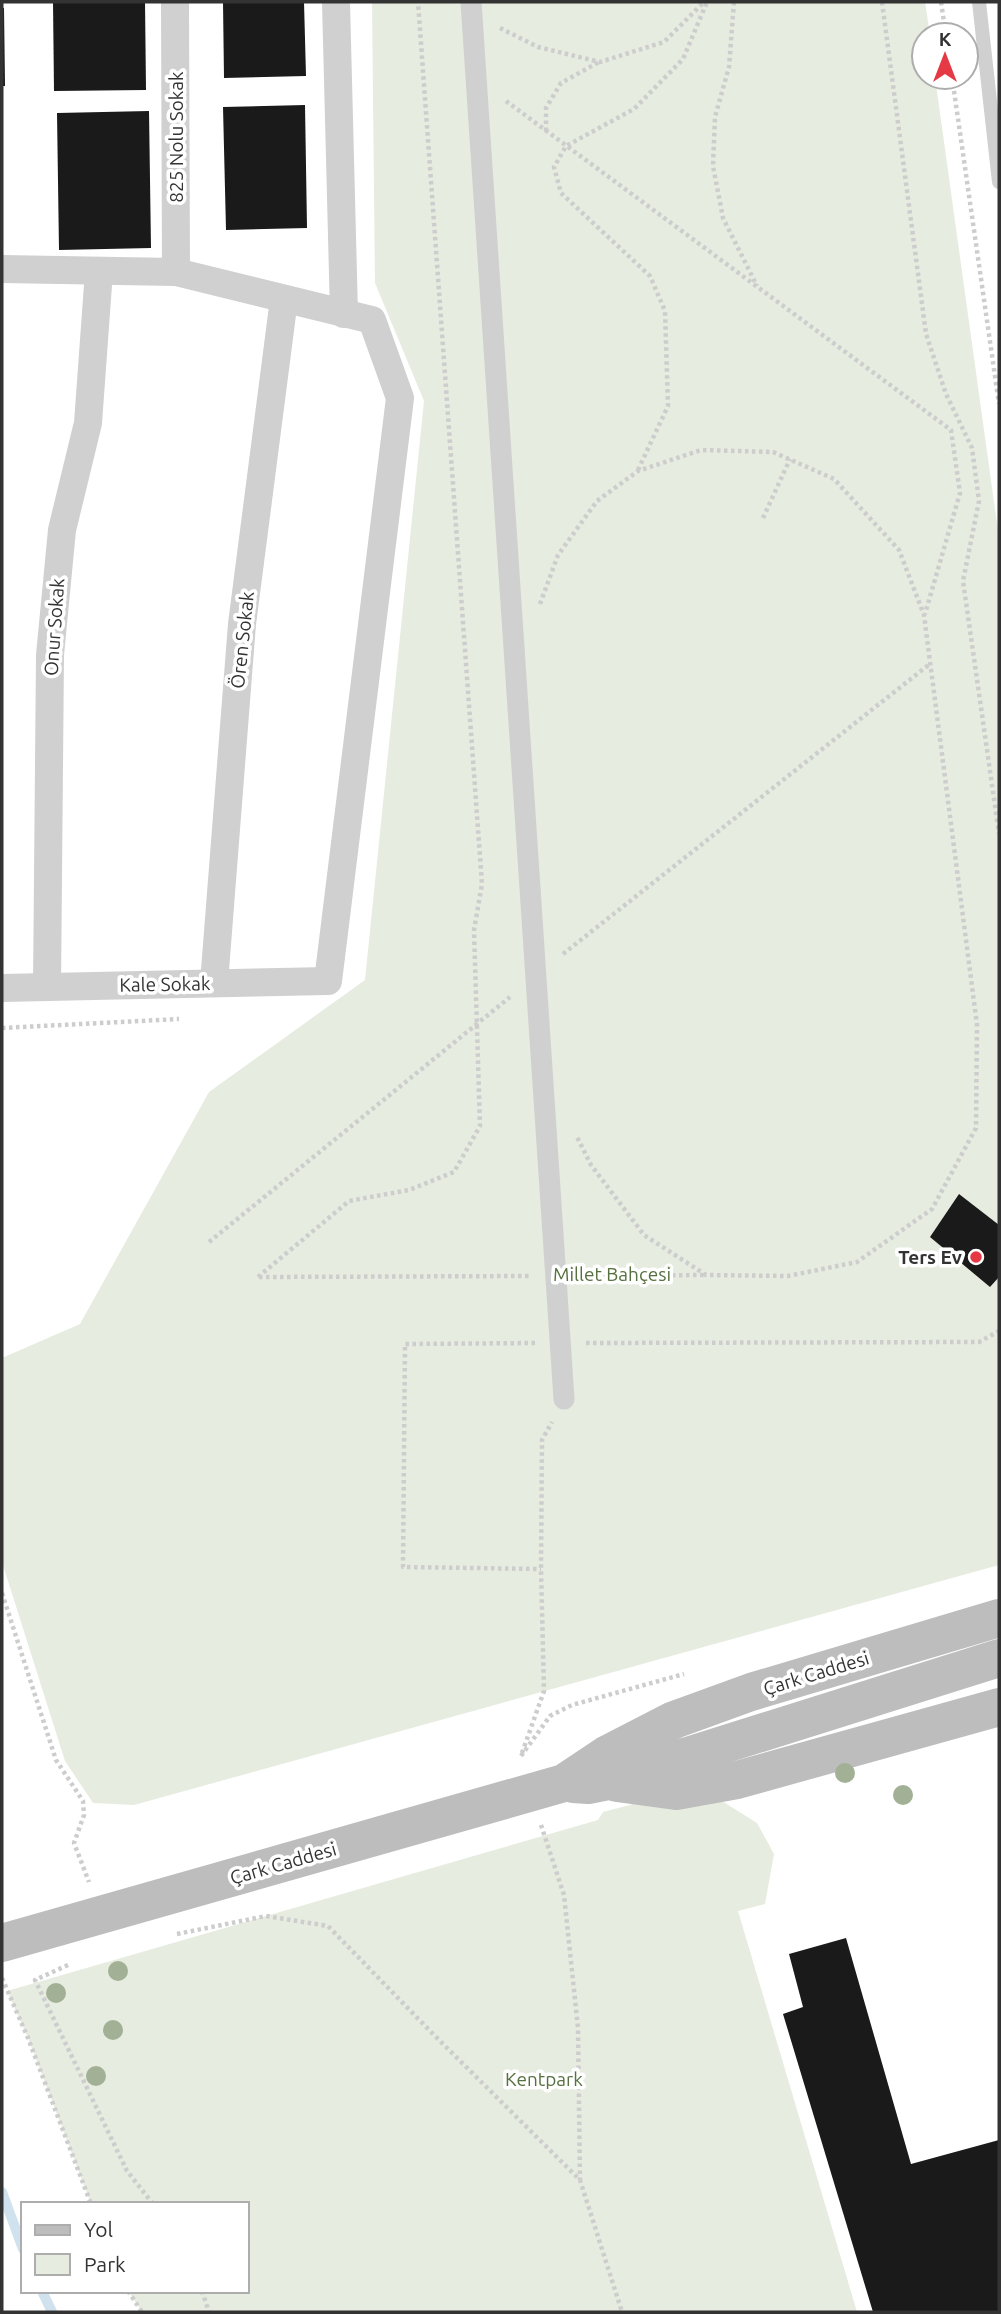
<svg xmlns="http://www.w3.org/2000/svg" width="1001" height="2314" font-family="Ubuntu,sans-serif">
<rect width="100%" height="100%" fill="#fff"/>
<g fill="#e6ecdf">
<path d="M372,2H925L930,35H924V77H935L999,538V1565L134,1805L93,1803L65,1761L2,1562V1358L80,1324L209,1092L365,980L424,401L375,283Z"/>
<path d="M664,1796H714L757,1823L774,1854L765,1904L738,1911L857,2312H142L128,2291H247V2204H91L28,2038L7,1991L598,1820L603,1812Z"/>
</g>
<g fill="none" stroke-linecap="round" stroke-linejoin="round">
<g stroke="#cfe2ee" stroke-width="10">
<path d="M2,2192L23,2249"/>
<path d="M42,2291L52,2312"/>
</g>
</g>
<g fill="#1a1a1a">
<path d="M53,2H145L146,90L54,91Z"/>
<path d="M223,2H304L306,76L224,78Z"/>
<path d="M2,8H4L5,86H2Z"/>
<path d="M305,105L307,228L226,230L223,107Z"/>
<path d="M149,111L151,248L59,250L57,113Z"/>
<path d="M959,1194L999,1225V1277L990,1287L930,1237Z"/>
<path d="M846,1938L911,2164L999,2140V2312H873L783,2014L803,2007L789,1954Z"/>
</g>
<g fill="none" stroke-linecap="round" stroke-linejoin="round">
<g stroke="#cdcdcd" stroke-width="4.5" stroke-dasharray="3.5 3.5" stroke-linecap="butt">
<path d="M734,2L729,67L715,117L713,166L723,218L757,286"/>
<path d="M882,2L926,334L946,394L972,448L979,501L963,581L999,834"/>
<path d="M941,2L946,35"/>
<path d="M500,28L538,47L600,62L664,42L704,2"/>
<path d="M952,77L999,404"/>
<path d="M506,101L951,430L960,493L925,614"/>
<path d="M546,131V108L561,83L599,62"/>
<path d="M638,470L668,406L665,311L650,276L561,193L554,167L566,146L634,109L683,59L707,2"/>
<path d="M763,518L790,459"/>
<path d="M540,604L558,555L597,501L638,471L701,450L773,452L834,479L899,550L924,615L977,1025L976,1128L932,1209L857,1262L788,1276L706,1275L644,1235L591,1165L577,1137"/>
<path d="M563,954L931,663"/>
<path d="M2,1028L179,1019"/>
<path d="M209,1242L510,997"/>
<path d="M581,1276L705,1275"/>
<path d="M258,1277L349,1201L409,1190L454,1172L480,1126L474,930L482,884L418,2"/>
<path d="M259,1277L530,1276"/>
<path d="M535,1343L405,1344L403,1567L541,1569"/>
<path d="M586,1343L979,1342L999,1331"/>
<path d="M2,1593L56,1760L83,1801L84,1815L74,1843L89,1882"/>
<path d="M522,1753L544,1691L541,1569L542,1440L552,1422"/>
<path d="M521,1756L550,1716L572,1705L684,1674"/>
<path d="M541,1825L564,1895L578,2028L580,2180"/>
<path d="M177,1934L266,1916L328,1926L432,2033L580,2180L622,2312"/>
<path d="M68,1965L35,1980L127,2171L153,2204"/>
<path d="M2,1978L28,2038L91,2204"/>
<path d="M128,2291L142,2312"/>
<path d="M202,2291L209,2312"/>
</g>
<path stroke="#d0d0d0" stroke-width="14" d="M979,2L999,182"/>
<path stroke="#d0d0d0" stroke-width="21" d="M471,2L564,1399"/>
<g stroke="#d0d0d0" stroke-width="28">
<path d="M175,2L176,272"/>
<path d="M336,2L344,314"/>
<path d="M2,269L176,272L372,320L400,398L328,981L2,988"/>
<path d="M214,983L242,624L284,299"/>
<path d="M47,987L50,655L62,530L88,423L99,271"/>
</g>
<g stroke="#bdbdbd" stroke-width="38">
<path d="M617,1783L676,1791L737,1780L999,1707"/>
<path d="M573,1784L588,1785L608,1781L999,1658"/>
<path d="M2,1943L564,1783L606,1755L674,1720L751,1692L999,1618"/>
</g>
</g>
<g fill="#a2b095">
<circle cx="845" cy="1773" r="10"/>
<circle cx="903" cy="1795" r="10"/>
<circle cx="118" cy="1971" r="10"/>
<circle cx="56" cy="1993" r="10"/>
<circle cx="113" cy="2030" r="10"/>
<circle cx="96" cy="2076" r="10"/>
</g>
<circle fill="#e63946" stroke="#fff" stroke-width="2.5" cx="976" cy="1257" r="7"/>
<g text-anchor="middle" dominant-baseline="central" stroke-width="7" stroke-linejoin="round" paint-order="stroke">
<g font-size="19" fill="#333" stroke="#fff">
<text transform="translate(176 137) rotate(-90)">825 Nolu Sokak</text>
<text transform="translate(54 627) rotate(-86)">Onur Sokak</text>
<text transform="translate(242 640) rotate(-84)">Ören Sokak</text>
<text transform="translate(165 984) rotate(-1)">Kale Sokak</text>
<text transform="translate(816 1673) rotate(-17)">Çark Caddesi</text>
<text transform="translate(283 1863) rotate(-16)">Çark Caddesi</text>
</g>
<g font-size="19" font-weight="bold" fill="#333" stroke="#fff" text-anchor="end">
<text x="962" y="1257">Ters Ev</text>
</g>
<g font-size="19" fill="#56703f" stroke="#fff">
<text x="612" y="1274">Millet Bahçesi</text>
<text x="544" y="2079">Kentpark</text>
</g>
</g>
<rect width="1001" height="2314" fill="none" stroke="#333333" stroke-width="7"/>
<rect x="21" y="2202" width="228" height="91" fill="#ffffff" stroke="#adadad" stroke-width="2"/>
<rect x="35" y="2225" width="35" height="10" fill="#bdbdbd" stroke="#adadad" stroke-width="2"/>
<text x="84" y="2237" font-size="21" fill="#333333">Yol</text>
<rect x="35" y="2254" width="35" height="21" fill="#e6ecdf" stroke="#adadad" stroke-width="2"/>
<text x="84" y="2272" font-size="21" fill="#333333">Park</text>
<g transform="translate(945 56)"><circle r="33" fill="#ffffff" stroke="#adadad" stroke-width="2"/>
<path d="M0-5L12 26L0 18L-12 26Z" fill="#e63946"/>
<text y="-10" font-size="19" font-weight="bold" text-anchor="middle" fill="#333333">K</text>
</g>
</svg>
